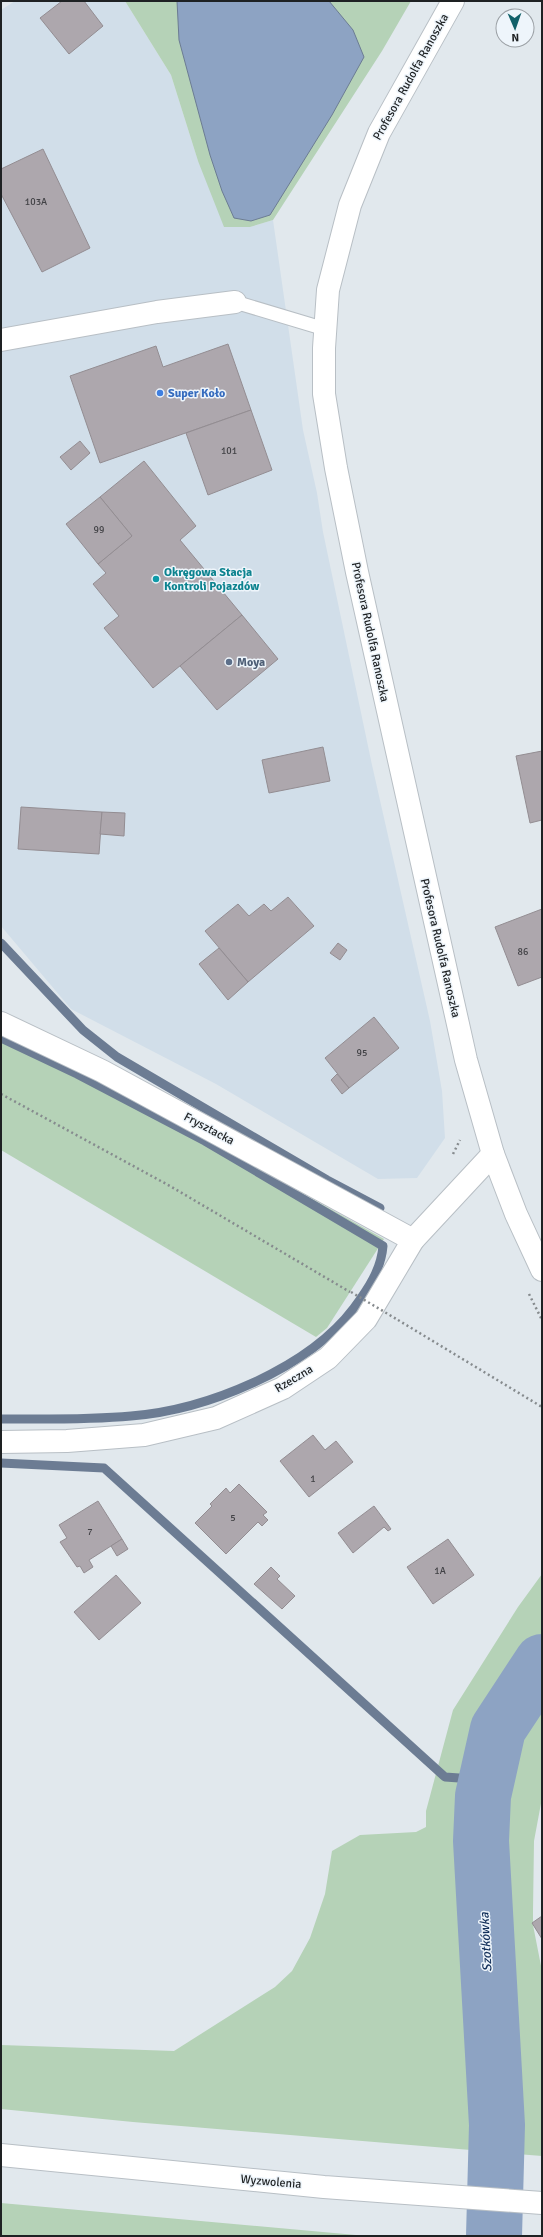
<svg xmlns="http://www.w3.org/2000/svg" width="543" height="2237" font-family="Signika,sans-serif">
<rect width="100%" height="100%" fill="#e1e8ed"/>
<path fill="#d1dee9" d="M15,1H125L171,75L198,161L250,227L273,220L303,430L317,493L323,532L372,765L430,1021L442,1091L445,1138L417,1178L378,1179L216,1084L71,1009L1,926V10Z"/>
<g fill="#b5d2b7">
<path d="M125,1H411L382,51L273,220L250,227H224L198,161L171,75Z"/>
<path d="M1,1036L189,1130L384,1239L327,1328L316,1337L1,1150Z"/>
<path d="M542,1574V1798L534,1841L533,1911V1925L542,1971V2156L133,2122L1,2109V2045L174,2051L275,1987L292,1971L310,1938L325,1894L332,1851L360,1835L416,1832L426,1827V1811L453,1710L518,1607Z"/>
<path d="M1,2203L367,2236H1Z"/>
</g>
<path fill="#8da3c3" stroke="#6c7c93" d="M177,1H329L353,30L364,57L332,115L270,215L251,221L234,218L222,191L210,155L179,40Z"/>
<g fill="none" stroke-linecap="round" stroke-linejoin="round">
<g stroke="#6c7c93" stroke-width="9">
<path d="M1,943L83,1030L117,1057L327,1180L380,1208"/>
<path d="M1,1038L77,1074L205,1141L383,1246C381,1270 368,1289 354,1308C308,1369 206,1410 131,1416C88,1420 44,1419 1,1419"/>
<path d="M1,1463L104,1468L445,1777L487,1780"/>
</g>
<path stroke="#8da3c3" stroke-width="56" d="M494,2236L497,2125L481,1841L483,1796L498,1729L542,1662"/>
</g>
<g fill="#ada7ad" stroke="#938d92">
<path d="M62,1H84L103,26L69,54L40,18Z"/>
<path d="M43,149L90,248L42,272L1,194V169Z"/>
<path d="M228,344L251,410L100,463L70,376L156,346L163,367Z"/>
<path d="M251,410L272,470L208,495L186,433Z"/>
<path d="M80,441L90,453L71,470L60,457Z"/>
<path d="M144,461L196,526L180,540L242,615L153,688L104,628L119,616L93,584L106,573L98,564L132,536L100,497Z"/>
<path d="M100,497L132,536L98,564L66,524Z"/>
<path d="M242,615L278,659L217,710L180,666Z"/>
<path d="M323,747L330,781L269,793L262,760Z"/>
<path d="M542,751V820L530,823L516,756Z"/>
<path d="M21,807L102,812L99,854L18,849Z"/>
<path d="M102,812L125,813L124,836L100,834Z"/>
<path d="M288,897L314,926L248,982L205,931L238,904L249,916L264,904L271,911Z"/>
<path d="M542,909V977L518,986L495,927Z"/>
<path d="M338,943L347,950L340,960L330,953Z"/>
<path d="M219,948L248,982L228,1000L199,964Z"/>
<path d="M374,1017L399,1048L349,1088L325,1058Z"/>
<path d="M337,1074L349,1088L342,1094L331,1080Z"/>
<path d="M313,1435L325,1450L336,1441L353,1462L309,1497L280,1461Z"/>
<path d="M239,1484L267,1512L263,1515L268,1520L262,1526L258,1522L226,1554L195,1523L212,1506L210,1504L226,1488L230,1493Z"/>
<path d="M98,1501L122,1539L89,1560L93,1567L84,1573L80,1566L77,1567L60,1542L67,1538L59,1525Z"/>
<path d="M374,1506L391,1529L388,1531L384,1527L353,1553L338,1533Z"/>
<path d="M122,1539L128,1549L117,1556L111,1546Z"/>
<path d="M448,1539L474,1575L433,1604L407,1567Z"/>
<path d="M271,1567L280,1576L277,1579L295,1596L282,1609L254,1584Z"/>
<path d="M116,1575L141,1603L99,1640L74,1612Z"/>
<path d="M542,1916V1939L532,1923Z"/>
</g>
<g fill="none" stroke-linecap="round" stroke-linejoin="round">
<g stroke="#b8bfc5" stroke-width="15">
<path id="service" d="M235,302L325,329"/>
</g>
<g stroke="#b8bfc5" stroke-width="24">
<g id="minor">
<path d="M1,340L157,312L235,302"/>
<path d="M1,1023L102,1071L413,1240"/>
<path d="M1,1442L67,1441L144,1435L216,1418L283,1388L328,1358L366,1319L413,1240L493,1154"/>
</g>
</g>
<g stroke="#b8bfc5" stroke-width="24">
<g id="tertiary">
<path d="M453,1L379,133L350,205L328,290L324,348V394L336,468L357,572L466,1060L493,1154L516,1214L542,1270"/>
<path d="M1,2155L324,2187L542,2203"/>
</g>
</g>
<g stroke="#868b8e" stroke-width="2.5" stroke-dasharray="2 3" stroke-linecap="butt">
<path d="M1,1094L170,1186L350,1292"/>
<path d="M453,1154L460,1140"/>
<path d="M529,1294L542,1320"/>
<path d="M398,1320L542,1407"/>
</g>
<use href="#service" stroke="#fff" stroke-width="13"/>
<use href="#minor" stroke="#fff" stroke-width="22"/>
<use href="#tertiary" stroke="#fff" stroke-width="22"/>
<path stroke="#868b8e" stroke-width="2.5" stroke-dasharray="2 3" stroke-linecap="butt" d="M351,1292L398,1320"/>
</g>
<circle fill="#3f7fe0" stroke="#eef5fb" stroke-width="1.5" cx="160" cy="393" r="4"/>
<circle fill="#0f9aa8" stroke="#eef5fb" stroke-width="1.5" cx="156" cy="579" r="4"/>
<circle fill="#5c6f8a" stroke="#eef5fb" stroke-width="1.5" cx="229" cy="662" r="4"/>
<g text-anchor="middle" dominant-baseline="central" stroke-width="3" stroke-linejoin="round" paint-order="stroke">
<g font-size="10" fill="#424246">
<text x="36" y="202">103A</text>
<text x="229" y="451">101</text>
<text x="99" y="530">99</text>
<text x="523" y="952">86</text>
<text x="362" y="1053">95</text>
<text x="313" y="1479">1</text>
<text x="233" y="1518">5</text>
<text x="90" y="1532">7</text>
<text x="440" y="1571">1A</text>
</g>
<g font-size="12" fill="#1e2123" stroke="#eef5fb">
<text transform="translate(411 77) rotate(-61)">Profesora Rudolfa Ranoszka</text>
<text transform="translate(370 632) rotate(78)">Profesora Rudolfa Ranoszka</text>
<text transform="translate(440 948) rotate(77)">Profesora Rudolfa Ranoszka</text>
<text transform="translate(209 1129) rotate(28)">Frysztacka</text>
<text transform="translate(294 1379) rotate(-31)">Rzeczna</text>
<text transform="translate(271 2182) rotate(5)">Wyzwolenia</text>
</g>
<g font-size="12" font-weight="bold" fill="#366cbe" stroke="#eef5fb" text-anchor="start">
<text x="168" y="393">Super Koło</text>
</g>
<g font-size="12" font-weight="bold" fill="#0d838f" stroke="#eef5fb" text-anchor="start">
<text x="164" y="572">Okręgowa Stacja<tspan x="164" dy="14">Kontroli Pojazdów</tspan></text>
</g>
<g font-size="12" font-weight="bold" fill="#4e5e75" stroke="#eef5fb" text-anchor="start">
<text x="237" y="662">Moya</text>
</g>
<g font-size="13" font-style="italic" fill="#14315b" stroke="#eef5fb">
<text transform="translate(486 1942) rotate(-93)">Szotkówka</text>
</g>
</g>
<rect width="543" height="2237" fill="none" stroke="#1e2123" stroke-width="4"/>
<g transform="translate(515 28) rotate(178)"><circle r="19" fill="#eef5fb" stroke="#9ba0a5"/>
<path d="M0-3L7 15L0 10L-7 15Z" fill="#12616a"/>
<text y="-6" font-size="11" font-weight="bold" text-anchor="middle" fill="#1e2123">N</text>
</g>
</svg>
